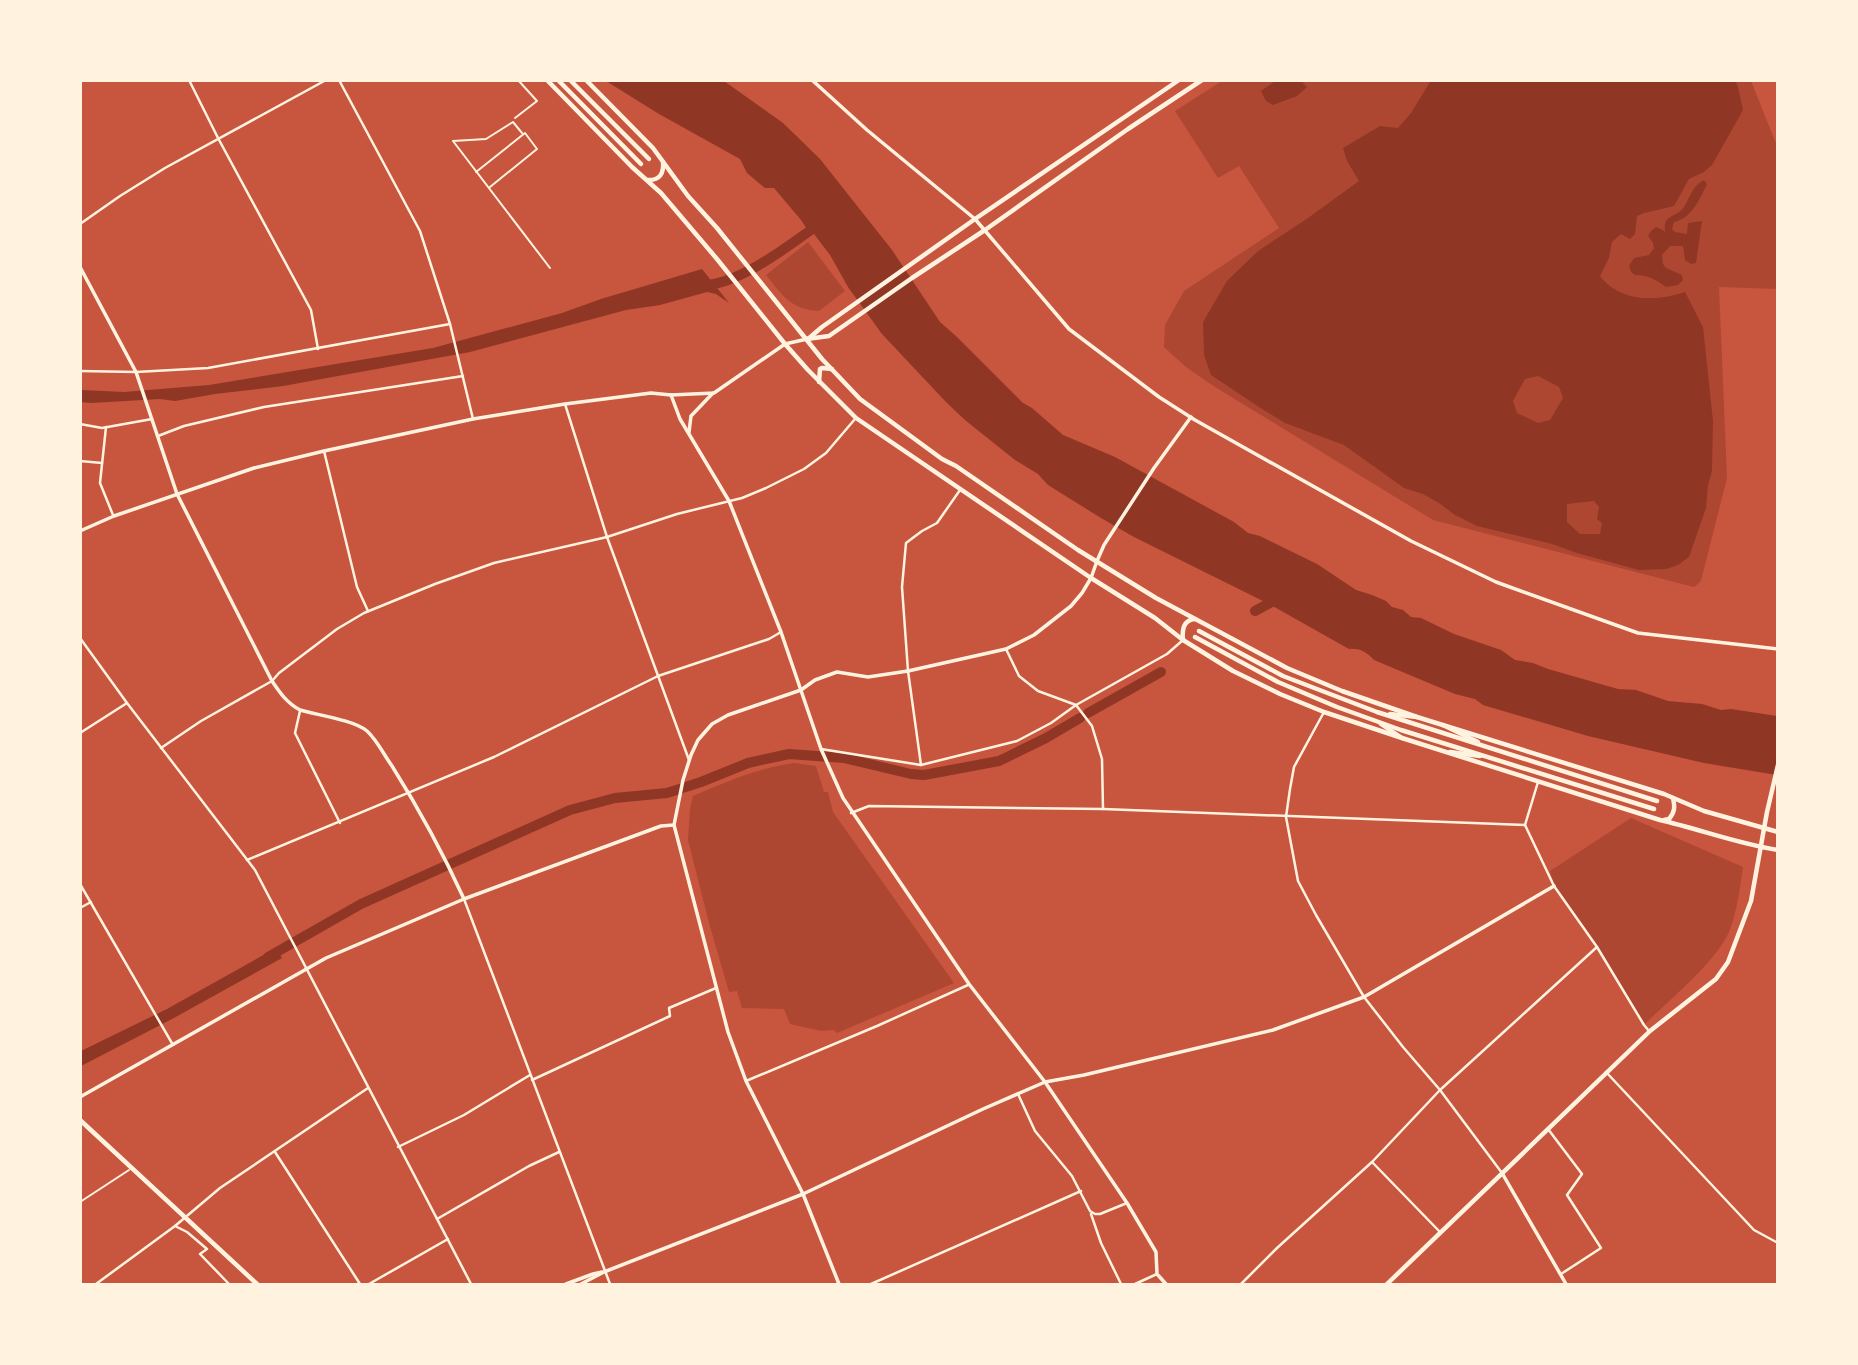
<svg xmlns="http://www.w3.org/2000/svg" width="1858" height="1365" font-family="'Space Grotesk',sans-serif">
<rect width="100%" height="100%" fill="#c8553d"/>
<g fill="#ae4732">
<path d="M1222,81H1751L1777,146V289L1719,287L1727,478L1701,581L1694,587L1433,520L1215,387L1186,367L1164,347L1165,325L1184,291L1279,228L1239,166L1218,178L1175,111Z"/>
<path d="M808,242L845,291L819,311C790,309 783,296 766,275Z"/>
<path d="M794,763L816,766L824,792H828L833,812L954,983L837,1033L834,1030L821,1031L790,1024L784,1009L742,1008L737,991L729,992L709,923L688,840L690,809L693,796C726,782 758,768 794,763Z"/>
<path d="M1631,818L1743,867C1740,888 1737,912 1729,932C1715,963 1669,1000 1644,1025L1597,947L1554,886L1550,871Z"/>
</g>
<g fill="#8f3625" fill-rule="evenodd">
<path d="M606,81H724L783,123L820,159L892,250L940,322L957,337L1023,403L1032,408L1063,435L1115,457L1234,522L1248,533L1260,536L1317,564L1356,590L1372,595L1386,601L1392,607L1403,610L1411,617L1421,618L1454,634L1501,650L1515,660L1533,663L1548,669L1618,689L1636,690L1668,701L1702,704L1721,710L1731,709L1777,716V775L1704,763L1588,736L1483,705L1475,699L1455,694L1374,660C1366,652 1361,648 1349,649L1269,604L1134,537L1101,518L1048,485L1038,474L1015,460L965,420L946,402L882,334L848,287L830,255L811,230L809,232L801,220L774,188H765L747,173L740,159L659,114Z"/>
<path d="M1275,81H1304L1303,83L1307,87L1297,96L1273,105L1266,101L1261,91Z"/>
<path d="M1436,81L1735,80L1738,87L1743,110L1712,165L1704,172L1689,179L1674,206L1644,213L1637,216L1635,234L1630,239L1621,234L1612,242L1609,258L1600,276C1620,302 1656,302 1685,292L1703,327L1713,421L1712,471L1708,485L1706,508L1689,557L1678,565L1666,569L1639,570L1577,553L1552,544L1477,526L1455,515L1439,503L1423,494L1404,488L1344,445L1285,423L1262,409L1211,375L1204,355L1203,322L1227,281L1258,251L1308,218L1359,181L1347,161L1343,148L1380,126L1398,128L1411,113L1430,82ZM1538,376L1559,387L1563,398L1550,420L1538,423L1517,413L1513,401L1525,379ZM1594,501L1599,507L1597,519L1602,523L1600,534H1580L1567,522V504Z"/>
<path d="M1704,180L1707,184C1700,199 1691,219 1674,222L1672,229L1675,232L1687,234L1688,223L1702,221L1696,263L1691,264L1685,260L1683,246H1670L1662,255L1663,264L1666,268L1682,275L1683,280L1678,285L1666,287C1655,279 1648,275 1635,275L1631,272L1629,266L1634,258L1649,255L1654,248L1653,243L1648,236L1651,231L1656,227L1663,230L1665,232C1665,229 1664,224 1666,221C1670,215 1680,214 1684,207C1690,197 1693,185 1704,180Z"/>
<path d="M702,269L729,303L716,294L707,292L660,305L626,310L470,352L283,386L215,394L175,401L160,399L91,403L81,402V390L124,392L209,385L433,348L562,313L601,299Z"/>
<path d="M276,948L282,958L172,1019L81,1066V1051L167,1009Z"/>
</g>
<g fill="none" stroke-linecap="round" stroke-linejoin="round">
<g stroke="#8f3625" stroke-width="10">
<path d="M704,285C739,285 794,242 822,222"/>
<path d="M1255,611L1279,598"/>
<path d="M1088,713L1161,672"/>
<path d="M268,957L361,904L570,810L615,798L667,793L701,782L748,763L789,754L844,758L911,774L924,775L999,761L1046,738L1080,718"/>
</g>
<path stroke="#fff3e0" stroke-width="2" d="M80,1202L129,1170"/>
<g stroke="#fff3e0" stroke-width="2">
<path d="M515,118L537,101L518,80"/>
<path d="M522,133L513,122L486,139L453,141L550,268"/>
<path d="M476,172L525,133L537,149L490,187"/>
</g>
<g stroke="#fff3e0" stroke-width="2.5">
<path d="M189,80L218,138L311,310L318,349"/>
<path d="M339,80L420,231L450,324L473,419"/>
<path d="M80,224L120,196L165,168L326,80"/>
<path d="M80,371L136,372L208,368L450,324"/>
<path d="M565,404L607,537L689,760"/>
<path d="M80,424L102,428L152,419"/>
<path d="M106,427L100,483L113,515"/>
<path d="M158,436L184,426L264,407L463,376"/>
<path d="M324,451L357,587L368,611"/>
<path d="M80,461L102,463"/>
<path d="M80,638L127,703L255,870L471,1284"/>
<path d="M1006,649L1019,676L1038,691L1076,705L1092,726L1102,759L1103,809"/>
<path d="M300,711L295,733L340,823"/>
<path d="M1324,712L1294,767L1290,789L1286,817L1298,881L1316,915L1364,997L1403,1047L1440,1090L1502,1173"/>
<path d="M80,733L127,703"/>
<path d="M161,748L201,721L272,681L279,673L337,629L364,613L435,584L494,563L607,537L677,514L742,498L766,488L804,469L826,453L855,419"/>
<path d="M821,749L921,765L1017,741L1051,723L1076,705L1167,654L1183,640"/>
<path d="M921,765L908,671L902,587L906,543L922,531L937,523L960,490"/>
<path d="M851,813L869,806L1103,809L1525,825"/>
<path d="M1525,825L1554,886L1597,947L1644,1025L1649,1031"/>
<path d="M1525,825L1538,782"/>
<path d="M247,860L494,757L658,676L769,639L781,632"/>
<path d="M80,884L173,1045"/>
<path d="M464,899L610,1284"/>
<path d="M80,908L91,902"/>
<path d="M1606,1072L1754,1230L1778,1243"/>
<path d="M532,1080L670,1016L669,1008L716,988"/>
<path d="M746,1081L877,1026L968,985"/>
<path d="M1018,1094L1035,1131L1072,1176L1090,1211L1095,1214H1100L1127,1203"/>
<path d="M1548,1129L1582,1174L1567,1195L1601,1248L1561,1274"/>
<path d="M398,1147L464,1115L530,1075"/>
<path d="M275,1152L360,1284"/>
<path d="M1372,1162L1440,1232"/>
<path d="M1091,1214L1101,1243L1121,1284"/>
<path d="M437,1219L529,1166L559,1152"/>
<path d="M175,1226L187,1232L207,1249L200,1254L229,1284"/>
<path d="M96,1284L175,1226L220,1188L368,1088"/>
<path d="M369,1284L448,1239"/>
<path d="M871,1284L1081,1191"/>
<path d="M1135,1284L1157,1274"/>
<path d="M1241,1284L1277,1248L1372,1162L1440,1090L1597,947"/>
</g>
<g stroke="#fff3e0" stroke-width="3.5">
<path d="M975,219L1069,329L1159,397L1195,420L1411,541L1496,582L1638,633L1778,649"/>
<path d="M80,267L136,372L177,494L272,681C280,693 287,703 300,710C317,715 354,720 367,731C377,740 384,755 392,766C419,809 443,853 464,899"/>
<path d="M1097,561L1104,545L1154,468L1191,417"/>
<path d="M674,825L728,1032L746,1081L803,1194L839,1284"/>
<path d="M1502,1173L1566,1284"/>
<path d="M566,1284L593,1274L602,1272"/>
<path d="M581,1284L604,1272L803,1194L983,1109L1045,1082L1084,1075L1273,1030L1364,997L1554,886"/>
</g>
<g stroke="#fff3e0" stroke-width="3.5">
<path d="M812,80L867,130L975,219"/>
<path d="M671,395L680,419L729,501L781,632L821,749L843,798L969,984L1045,1082L1127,1203L1156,1252L1157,1274L1166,1284"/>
<path d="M689,432L691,416L713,393"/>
<path d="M80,531L114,516L254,468L324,451L473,419L565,404L651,393L671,395L714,393L785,344L807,339"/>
<path d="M80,1097L326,958L464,899L661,826L674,825L683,780L691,755L698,740L712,724L728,715L801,690L815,680L837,672L868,677L908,671L1006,649L1034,635L1071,606L1082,593L1091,578L1097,561"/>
</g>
<g stroke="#fff3e0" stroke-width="4.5">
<path d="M547,80L632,167L661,193L717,259L785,344L808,370L856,418L1091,578L1155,618L1183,640L1233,671L1280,694L1324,712L1402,738L1660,820C1699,829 1738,844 1778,850"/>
<path d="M586,80L653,148L688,196L717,228L822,359L860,399L942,459L956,466L1078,550L1156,598L1287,668L1342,691L1417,717L1664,794L1704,811L1778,832"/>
<path d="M647,180C660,181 664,173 663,162"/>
<path d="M807,339L829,336L912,278L985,230L1128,129L1202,80"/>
<path d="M808,339L822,327L975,219L1179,80"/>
<path d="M819,382L820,369L822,368L832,369"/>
<path d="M1183,640C1182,630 1183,620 1195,619"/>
<path d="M1664,820L1669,819C1675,812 1675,807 1673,798"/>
<path d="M80,1120L257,1284"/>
<path d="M1387,1284L1650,1031L1716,979L1728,962L1751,901L1767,812L1778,765"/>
</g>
<g stroke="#fff3e0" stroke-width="4.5">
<path d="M558,80L641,164"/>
<path d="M570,80L649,159"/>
<path d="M1199,631L1283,676L1377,712L1657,801"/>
<path d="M1195,637L1278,682L1337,707L1401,730L1654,809"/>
<path d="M1390,714L1417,717"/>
<path d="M1381,724L1402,738"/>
<path d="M1443,725L1478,742"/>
<path d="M1450,752L1480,756"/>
</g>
</g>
<rect width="1858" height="1365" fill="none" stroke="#fff3e0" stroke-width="164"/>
</svg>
